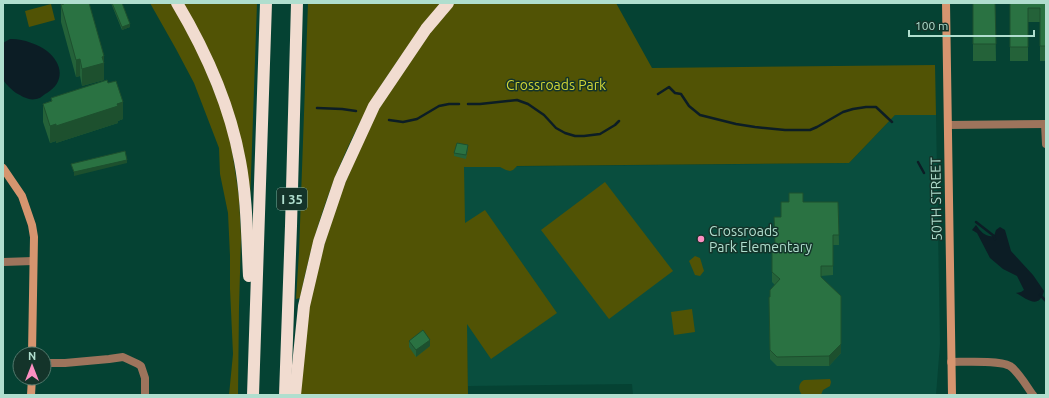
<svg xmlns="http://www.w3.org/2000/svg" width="1049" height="398" font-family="Ubuntu,sans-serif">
<rect width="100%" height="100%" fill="#054233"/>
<path fill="#094e3e" d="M895,115H936L940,344L936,395H633L632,384L468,386L463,167L849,163Z"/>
<g fill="#515305">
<path d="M150,3H171L184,24L201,58L223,114L230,139L233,157L239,197L241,238L239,308L238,395H229L233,354L230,289V256L228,213L220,174L219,148L194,83L176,49Z"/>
<path d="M182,3H257L250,203L245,168Z"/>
<path d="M308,3H441C420,29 400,56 382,84C341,149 315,223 300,298L296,299L299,252Z"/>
<path d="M452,3H616L652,68L935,65L936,115H895L849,163L517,166L513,170L510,171L506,170L500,167H464L465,223L485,210L557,313L491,359L467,324L468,395H298L309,300L335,206L372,120L412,56Z"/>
<path d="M51,4L55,20L29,27L25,11Z"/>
<path d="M605,182L673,271L609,319L541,230Z"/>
<path d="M695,256L700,258L704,271L700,276L695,275L689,261Z"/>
<path d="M692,309L695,332L674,335L671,312Z"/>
<path d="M830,379L831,382L830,386L823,390L821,395H802C798,390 798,383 804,380Z"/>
</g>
<g fill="#0c1d25">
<path d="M10,39C20,38 39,44 47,51C63,64 65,82 47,93C43,95 40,99 36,99C29,101 22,96 16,93C12,90 5,84 3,79C2,75 3,49 3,43Z"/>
<path d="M976,225C981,232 985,237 994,236L996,230L1000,227L1005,230L1011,251L1033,275L1044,291C1039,310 1027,299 1016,293L1021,292L1024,290L1017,276L1003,269L990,258L977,233L972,230Z"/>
</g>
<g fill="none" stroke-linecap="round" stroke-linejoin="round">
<g stroke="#0c1d25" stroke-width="2.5">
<path d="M658,94L669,87L675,93L681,94L689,106L700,115L736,124L755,127L785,130H810L817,127L843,112L853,109L866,107H876L892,122"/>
<path d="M468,104H480L517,100L528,104L544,115L556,128L565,133L575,136H584L600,134L615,125L619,121"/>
<path d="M317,108L342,109L356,111"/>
<path d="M389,120L403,122L417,119L439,106L449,104H459"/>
<path d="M918,162L924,173"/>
<path d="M976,222L994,236L995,239"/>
<path d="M1040,295L1046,301"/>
</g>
<g stroke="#9d745c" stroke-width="8">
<path d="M1045,124L1046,144"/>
<path d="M948,125L1046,124"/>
<path d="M3,262L33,261"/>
<path d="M951,362C965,362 999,360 1010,366C1018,371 1027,387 1033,395"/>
<path d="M44,363H65L109,359L123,357L138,364L141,366L145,378V395"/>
</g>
<g stroke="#d6956f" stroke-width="8">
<path d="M946,3L952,395"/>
<path d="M3,168L22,196L32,225L34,237L32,354"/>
<path d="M31,395L32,378"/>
</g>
<g stroke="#f1dcd0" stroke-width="12">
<path d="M177,3C205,50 230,106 240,161C247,198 247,238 249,276"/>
<path d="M253,395L266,3"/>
<path d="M285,395L291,226L297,3"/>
<path d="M295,395L304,306L319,242L340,180L374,106L426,29L448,3"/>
</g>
</g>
<g fill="#246239">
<path d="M61,3H89L104,74V80L82,86L80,76L76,77L61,22Z"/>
<path d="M111,3H122L130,27L122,30Z"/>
<path d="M973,3H995L996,61H973Z"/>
<path d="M1010,3H1046V61H1040V22H1028V61H1010Z"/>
<path d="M51,98L123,119L118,121V123L56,143V141L50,143L43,122V104L51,101Z"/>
<path d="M468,149L466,159L454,156V153Z"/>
<path d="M803,202H838L839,245H833V275L821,276V277L841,353L829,366H777L770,359L769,297H770L775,285L772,282V244H775L781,217Z"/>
<path d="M409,341L430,346L416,357L409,347Z"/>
</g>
<g fill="#1d502e">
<path d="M130,24V27L122,30V27Z"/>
<path d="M104,56V80L82,86V69Z"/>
<path d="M80,59V76L76,77V60Z"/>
<path d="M123,102V119L118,121V123L56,143V126Z"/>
<path d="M56,124V141L50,143V126Z"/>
<path d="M127,160V163L74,176V172Z"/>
<path d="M841,296V353L829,366V356Z"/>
<path d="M430,340V346L416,357V350Z"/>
</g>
<g fill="#2a7242" stroke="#1d502e">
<path d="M63,3H89L104,56L102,57L104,63L82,69L80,59L76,60L61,5L64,4Z"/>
<path d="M112,3H122L130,24L122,27Z"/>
<path d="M973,3H995L996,44H973Z"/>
<path d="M1010,3H1046V46H1040V8H1028V47H1010Z"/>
<path d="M107,80L108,83L116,81L123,102L117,104L118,106L56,126V124L50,126L43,104L52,101L51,98Z"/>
<path d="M457,143L468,145L466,155L454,153Z"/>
<path d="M125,151L127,160L74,172L71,164Z"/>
<path d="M789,193H803V202H838L839,235H833V266H821V277L841,296V344L829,356L777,357L770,350L769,297H770V290L780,279L772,272V244H775L774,217H781V202H789Z"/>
<path d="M423,330L430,340L416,350L409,341Z"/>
</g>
<circle fill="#fc8fc2" stroke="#14342a" stroke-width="1.5" cx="701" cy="239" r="4"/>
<g text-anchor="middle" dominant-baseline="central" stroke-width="3" stroke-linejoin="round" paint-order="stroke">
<rect fill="#14342a" stroke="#81ab9d" stroke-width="1" x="277" y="188" width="30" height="22" rx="3"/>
<g font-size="13" font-weight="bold" fill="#b0dece">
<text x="292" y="199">I 35</text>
</g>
<g font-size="14" fill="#d0d536" stroke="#14342a">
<text x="556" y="85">Crossroads Park</text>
</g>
<g font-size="14" fill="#b0dece" stroke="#14342a">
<text transform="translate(936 199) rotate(-91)">50TH STREET</text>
</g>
<g font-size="14" fill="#b0dece" stroke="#14342a" text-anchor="start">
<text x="709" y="231">Crossroads<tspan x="709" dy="16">Park Elementary</tspan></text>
</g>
</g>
<rect width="1049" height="398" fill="none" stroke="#b0dece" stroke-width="8"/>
<g transform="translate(32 366)"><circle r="19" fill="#14342a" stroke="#52786c"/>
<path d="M0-3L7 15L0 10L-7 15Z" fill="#fc8fc2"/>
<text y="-6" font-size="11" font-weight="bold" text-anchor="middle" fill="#b0dece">N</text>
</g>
<path d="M909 30v6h125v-6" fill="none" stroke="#b0dece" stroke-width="2"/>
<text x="915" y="30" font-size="12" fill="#b0dece" stroke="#14342a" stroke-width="3" paint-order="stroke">100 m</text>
</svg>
